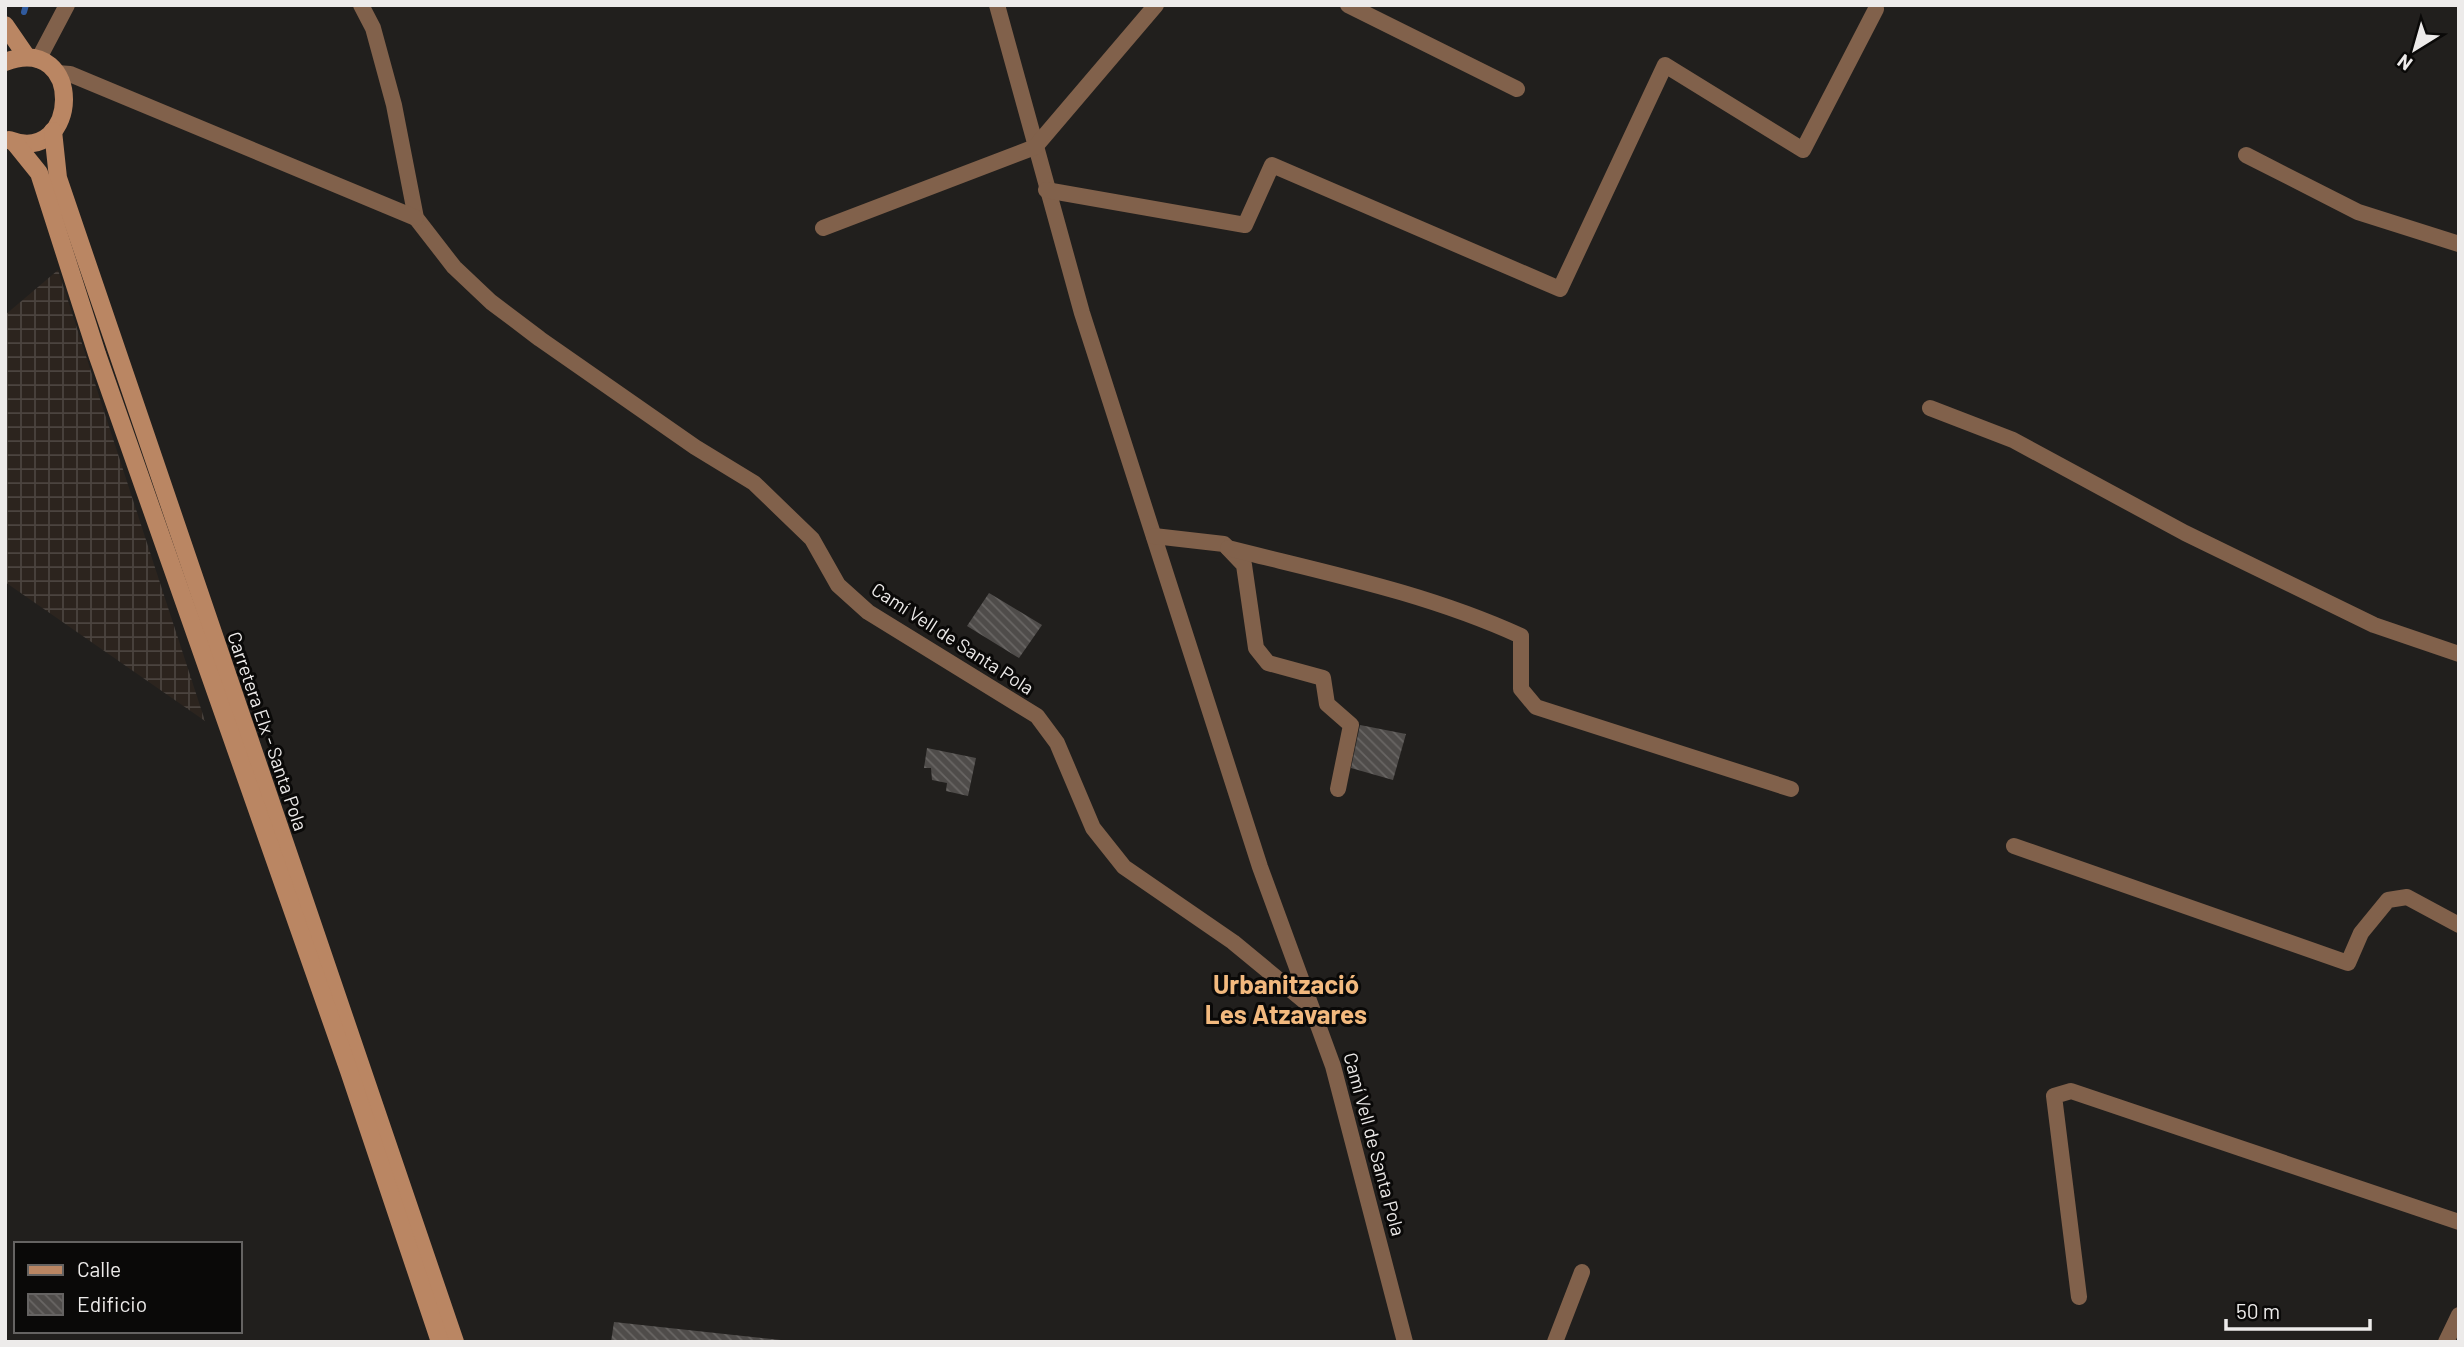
<svg xmlns="http://www.w3.org/2000/svg" width="2464" height="1347" font-family="Barlow,sans-serif">
<defs>
<pattern id="industrial-grid" width="8" height="8" patternUnits="userSpaceOnUse" patternTransform="scale(1.75)"><rect width="8" height="8" fill="#2c241e"/><path d="M0 4h8M4 0v8" fill="none" stroke="#4b443f"/></pattern>
<pattern id="building-back-hatch" width="6" height="6" patternUnits="userSpaceOnUse" patternTransform="scale(1.75)"><rect width="6" height="6" fill="#4f4c4a"/><path d="M-1 5l2 2M0 0l6 6M5-1l2 2" fill="none" stroke="#696664"/></pattern>
</defs>
<rect width="100%" height="100%" fill="#211f1d"/>
<path fill="url(#industrial-grid)" d="M58,270L205,721L5,582V315Z"/>
<g fill="none" stroke-linecap="round" stroke-linejoin="round">
<path stroke="#305a9d" stroke-width="6" d="M24,12L26,5"/>
</g>
<g fill="url(#building-back-hatch)">
<path d="M989,593L1042,625L1019,658L967,626Z"/>
<path d="M1360,725L1406,734L1393,780L1351,768Z"/>
<path d="M927,748L976,758L968,796L946,791L947,783L932,780L931,768H924Z"/>
<path d="M614,1322L781,1340V1342H611Z"/>
</g>
<g fill="none" stroke-linecap="round" stroke-linejoin="round">
<g stroke="#81614b" stroke-width="16">
<path d="M361,5L373,28L394,105L416,218L454,267L491,302L540,339L695,447L754,483L812,539L838,585L868,612L1037,716L1057,743L1093,828L1124,867L1233,942L1308,1004"/>
<path d="M997,5L1082,313L1260,867L1333,1066L1405,1342"/>
<path d="M1348,5L1517,89"/>
<path d="M38,60L67,5"/>
<path d="M57,73L70,74L416,218"/>
<path d="M2246,155L2358,212L2459,244"/>
<path d="M1046,190L1245,225L1272,165L1560,289L1665,65L1803,150L1876,9"/>
<path d="M823,228L1035,147L1156,5"/>
<path d="M1930,408L2013,440L2185,533L2374,625L2459,654"/>
<path d="M1154,536L1224,544L1244,565L1256,648L1268,663L1323,678L1327,704L1351,725L1338,789"/>
<path d="M1228,548C1327,573 1427,593 1521,636V689L1536,707L1791,789"/>
<path d="M2014,846L2348,963L2361,933L2388,900L2407,897L2459,925"/>
<path d="M2079,1297L2054,1096L2071,1091L2459,1222"/>
<path d="M1555,1342L1582,1272"/>
<path d="M2446,1342L2459,1315"/>
</g>
<g stroke="#ba8663" stroke-width="18">
<path d="M5,25L27,57"/>
<path d="M5,62C86,32 80,167 9,140"/>
<path d="M53,131L58,178L455,1342"/>
<path d="M14,142L39,173L97,354L349,1071L440,1342"/>
</g>
</g>
<g text-anchor="middle" dominant-baseline="central" stroke-width="6" stroke-linejoin="round" paint-order="stroke">
<g font-size="19" fill="#edebea" stroke="#0a0908">
<text transform="translate(953 638) rotate(33)">Camí Vell de Santa Pola</text>
<text transform="translate(268 731) rotate(71)">Carretera Elx - Santa Pola</text>
<text transform="translate(1375 1144) rotate(75)">Camí Vell de Santa Pola</text>
</g>
<g font-size="26" font-weight="bold" fill="#f2b97e" stroke="#0a0908">
<text x="1286" y="983">Urbanització<tspan x="1286" dy="30">Les Atzavares</tspan></text>
</g>
</g>
<rect width="2464" height="1347" fill="none" stroke="#edebea" stroke-width="14"/>
<rect x="14" y="1242" width="228" height="91" fill="#0a0908" stroke="#656362" stroke-width="2"/>
<rect x="28" y="1265" width="35" height="10" fill="#ba8663" stroke="#656362" stroke-width="2"/>
<text x="77" y="1277" font-size="21" fill="#edebea">Calle</text>
<rect x="28" y="1294" width="35" height="21" fill="url(#building-back-hatch)" stroke="#656362" stroke-width="2"/>
<text x="77" y="1312" font-size="21" fill="#edebea">Edificio</text>
<g transform="translate(2415 49) rotate(217)" stroke="#0a0908" stroke-width="5" paint-order="stroke">
<path d="M0-5L12 26L0 18L-12 26Z" fill="#edebea"/>
<text y="-10" font-size="19" font-weight="bold" text-anchor="middle" fill="#edebea">N</text>
</g>
<path d="M2226 1319v10h144v-10" fill="none" stroke="#edebea" stroke-width="3.5"/>
<text x="2236" y="1319" font-size="21" fill="#edebea" stroke="#0a0908" stroke-width="5" paint-order="stroke">50 m</text>
</svg>
